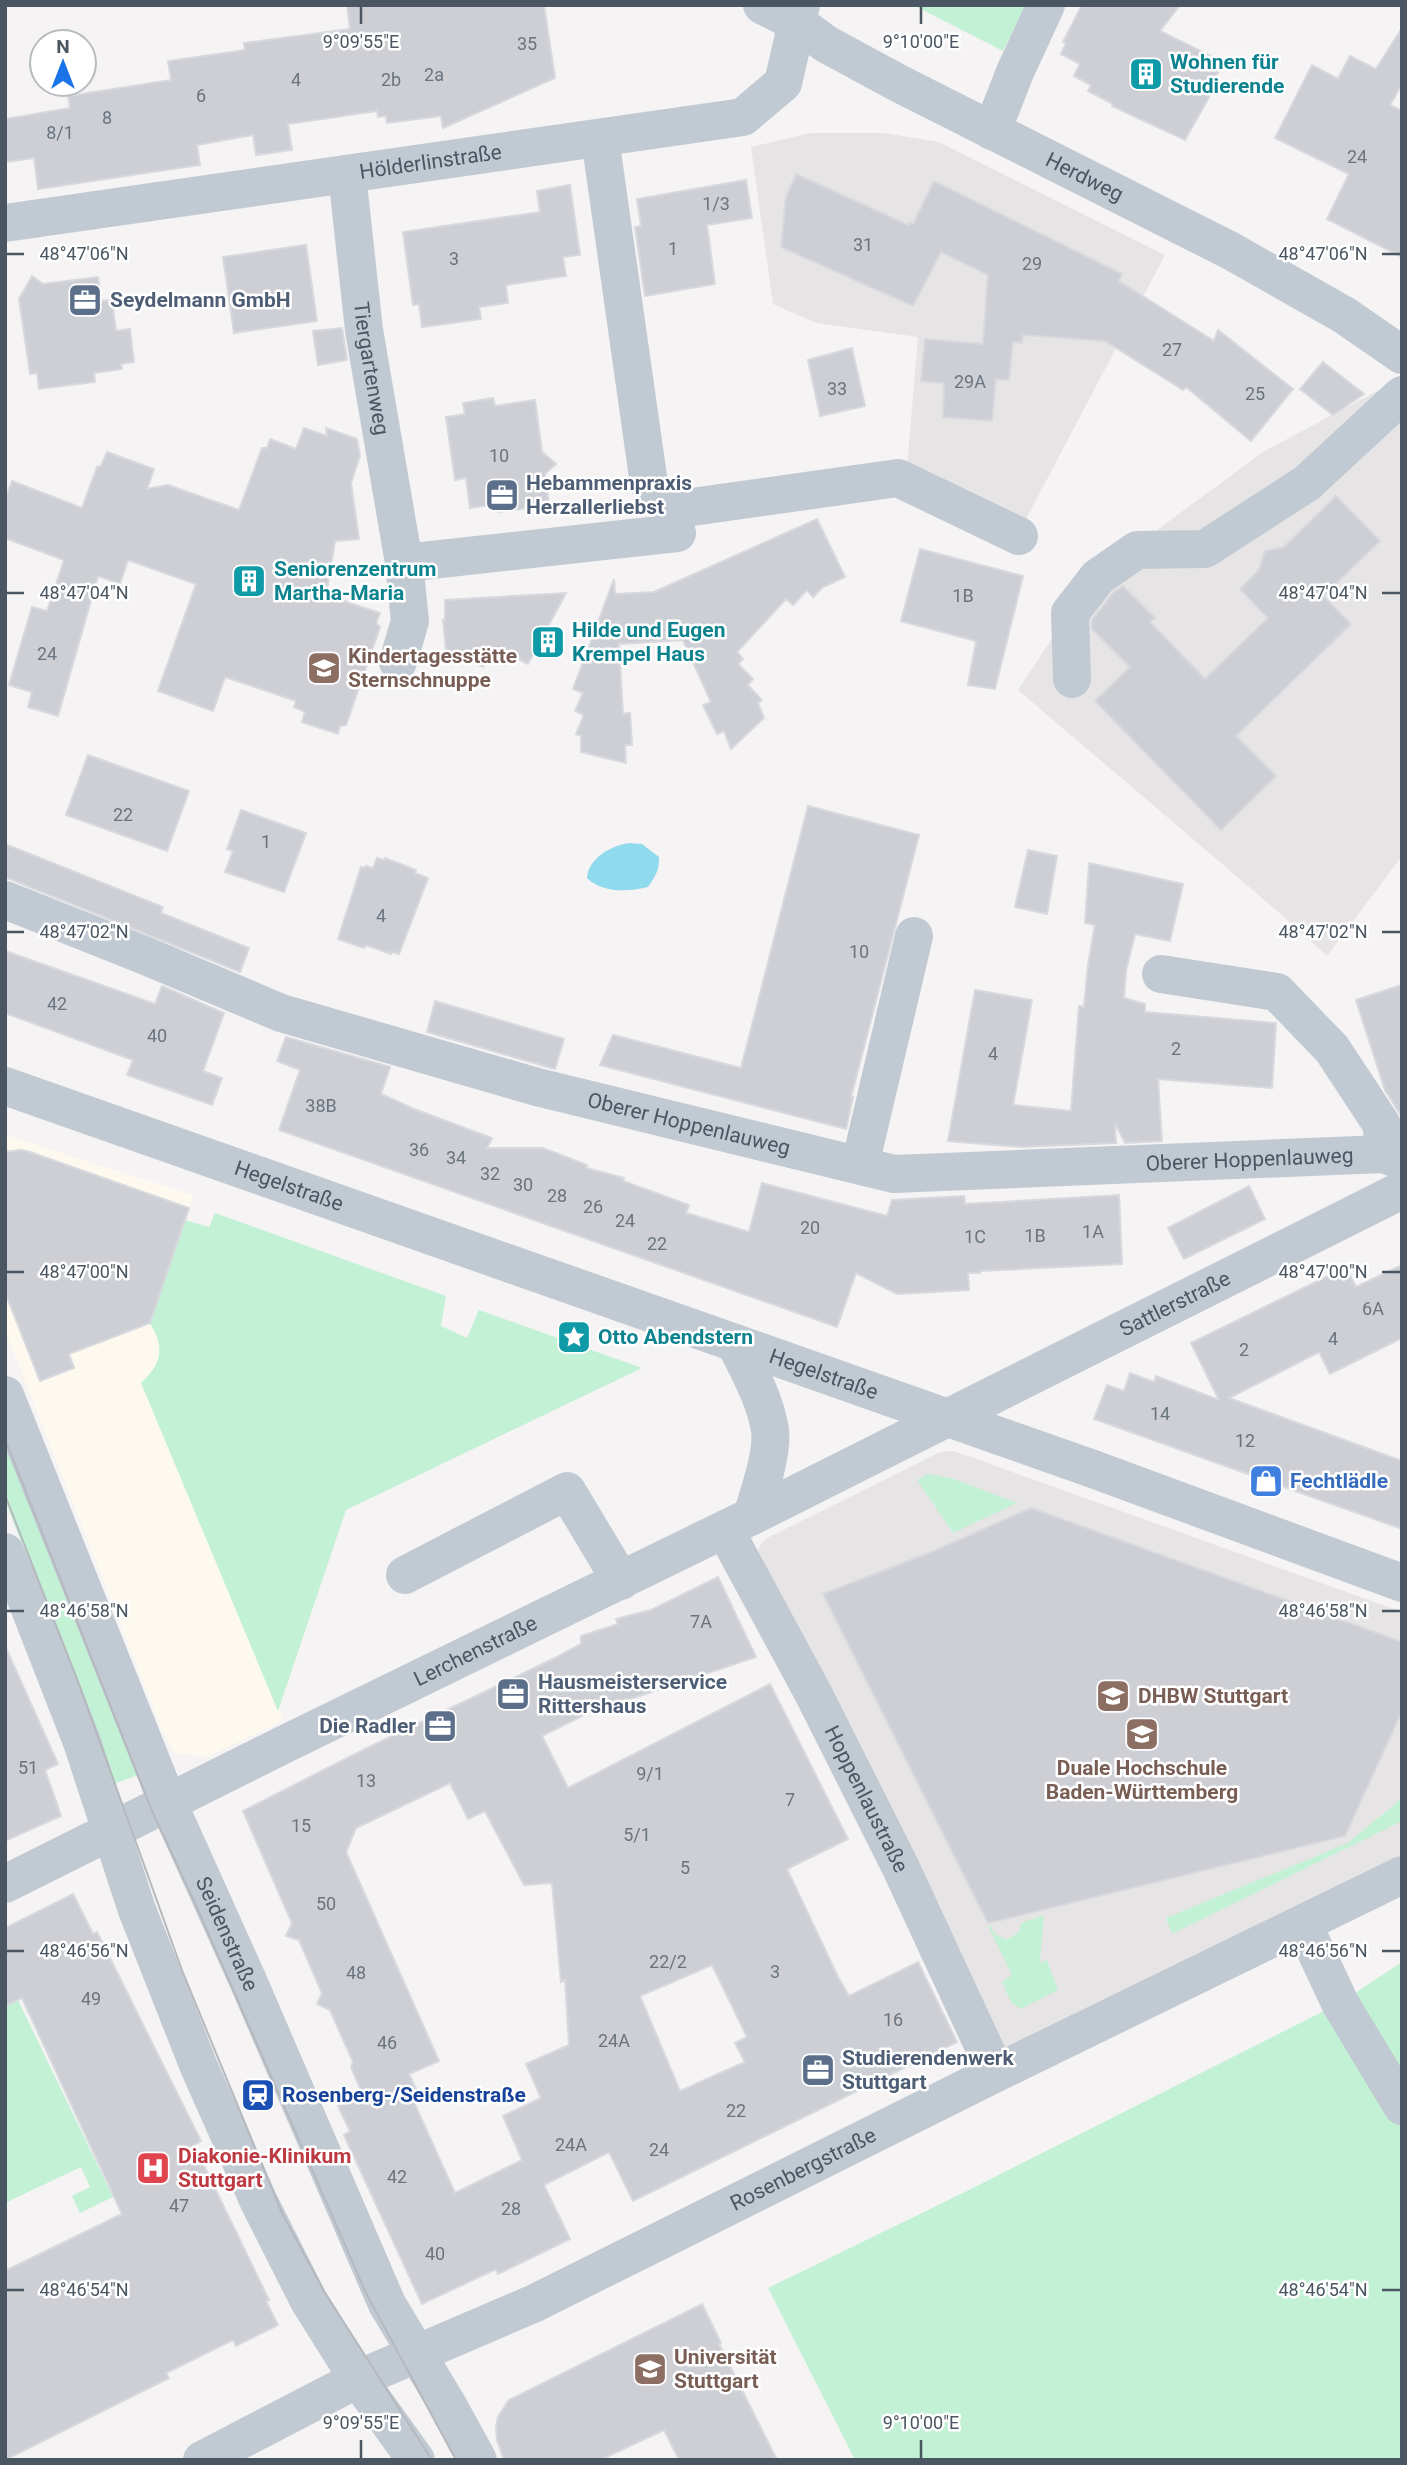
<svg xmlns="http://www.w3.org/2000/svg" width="1407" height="2465" font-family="Roboto,sans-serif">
<rect width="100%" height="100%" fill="#f5f3f3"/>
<path fill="#fdf9ef" d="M5,1135L193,1195L150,1323L158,1338L160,1354L154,1370L141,1383L284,1720L207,1757L174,1753L161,1728L5,1330Z"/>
<g fill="#e6e4e5">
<path d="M810,133H884L939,142L1165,255L1024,523L907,467L918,337L816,323L773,304L751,147Z"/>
<path d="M1394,382L1402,388V856L1327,956L1276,910L1018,690L1093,577L1263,452Z"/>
<path d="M954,1451L1402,1612V1854L1009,2048L997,2045L758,1560L759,1547L765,1539L940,1452Z"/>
</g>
<g fill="#c3f1d5">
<path d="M913,5H1026L1003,51Z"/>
<path d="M215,1213L446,1296L441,1326L467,1338L479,1310L642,1368L346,1510L278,1711L141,1383C162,1363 165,1348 150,1323L185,1220L209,1227Z"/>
<path d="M5,1398L150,1771L113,1784L5,1500Z"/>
<path d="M929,1474L954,1479L1017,1503L953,1533L917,1480Z"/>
<path d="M1402,1798V1821L1172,1934L1166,1918L1348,1843Z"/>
<path d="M1044,1915L1040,1963L1047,1960L1058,1990L1021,2009L1011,2002L1002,1982L1012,1975L988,1926H990L995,1934L1007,1940L1019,1932L1021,1923Z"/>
<path d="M1402,1962V2460H855L768,2288L967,2191L1340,2003Z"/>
<path d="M18,2000L113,2197L80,2213L72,2196L90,2187L81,2167L5,2203V2006Z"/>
</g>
<path fill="#90daee" d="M630,843L642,844L659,857C660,869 655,877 648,887C628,892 602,893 587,878C588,858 612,845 630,843Z"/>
<g fill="#cdcfd5" stroke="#d7d9de" stroke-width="2" fill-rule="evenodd">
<path d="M347,5H544L555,78L443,128L441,116L387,123L386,116L378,117L377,111L288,124L292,150L256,155L253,135L197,145L200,165L38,189L34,158L5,162V119L70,108L68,96L171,80L168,61L245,50L244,43L350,29Z"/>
<path d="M1082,5H1180L1160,31L1223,62L1213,83L1215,84L1208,99L1185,140L1112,106L1113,104L1088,91L1091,85L1074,76L1080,64L1061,54L1066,43L1063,42Z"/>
<path d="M1402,28V84L1390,105L1402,111V257L1327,219L1349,174L1275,138L1312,65L1338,79L1350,56L1376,69Z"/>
<path d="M796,174L908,225L910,222L913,224L934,181L1122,274L1119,281L1214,341L1218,330L1293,389L1251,441L1186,387L1183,390L1105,341L1023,335L1022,343L1013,342L1009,380L996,379L992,421L943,417L944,383L921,381L925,339L983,344L988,275L941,252L913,306L781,247L786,197Z"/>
<path d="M746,180L752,218L707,225L715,284L645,296L635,227L641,226L637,199Z"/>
<path d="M570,185L580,255L563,257L566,276L506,285L508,303L479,307L481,319L422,327L419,304L413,305L403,232L540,212L537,191Z"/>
<path d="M306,245L317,321L234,333L223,257Z"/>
<path d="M32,276L43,284L98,277L101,301L112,300L116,331L130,329L134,362L121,364L122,369L94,373L95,382L39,389L37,373L30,374L19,299Z"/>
<path d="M342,328L347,360L318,365L313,331Z"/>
<path d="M852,348L865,406L820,416L808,360Z"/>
<path d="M1323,362L1364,394L1333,415L1300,389Z"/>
<path d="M493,398L495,406L535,400L542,452L556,464L545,474L549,505L498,512L496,504L470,508L466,478L455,480L446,417L465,414L463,403Z"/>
<path d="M304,428L327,436L326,428L357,439L360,456L351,483L359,539L335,541L326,595L380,613L376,623L380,627L346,725L340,726L338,734L302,722L305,712L294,707L296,701L225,677L213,711L158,691L196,584L128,560L120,584L98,576L58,716L28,707L32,692L9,685L32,607L47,611L64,560L5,538V500L12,481L82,508L97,467L101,466L107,452L154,469L147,489L168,485L239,510L262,448H267L270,439L296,449Z"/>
<path d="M1336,496L1380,541L1323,596L1351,624L1236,736L1276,776L1221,830L1095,701L1130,667L1092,629V620L1113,593L1123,586L1155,618L1150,622L1205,679L1268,618L1240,589L1259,570L1265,551L1284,547Z"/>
<path d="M817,519L845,577L823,587L813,597L807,590L793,605L786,599L737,652L743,659L738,664L753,679L748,685L762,700L758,703L764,718L731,749L724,731L717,734L703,705L711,702L683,640L619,644L623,714L630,713L632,745H625L626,763L581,752V736L576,734L584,715L575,711L583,693L573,689L614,579L615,594L654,592Z"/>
<path d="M920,549L1023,576L995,689L968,685L976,641L901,621Z"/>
<path d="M566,593L528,664L510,655L505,665L489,658L483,667L472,662L447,663L443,620H445V600Z"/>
<path d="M88,755L189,791L167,851L66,815Z"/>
<path d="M808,806L919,835L851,1097H853L846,1129L600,1065L613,1035L741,1068Z"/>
<path d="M241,810L306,833L284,892L225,872L233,851L227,849Z"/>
<path d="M5,844L163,907L161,913L249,948L240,972L5,877Z"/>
<path d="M1028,850L1057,856L1047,914L1015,907Z"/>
<path d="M377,858L384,860L385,858L416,870L415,873L428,878L399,954L392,952L391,954L366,945L364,948L338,939L361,867L365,868L366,866L373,868Z"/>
<path d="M1089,863L1183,884L1170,941L1135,934L1126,971L1124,998L1145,1004V1012L1276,1023L1272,1088L1158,1079L1162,1141L1125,1143L1115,1123L1116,1143L1021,1147L948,1141L975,990L1032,1000L1013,1105L1071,1111L1079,1006L1084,1007L1088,965L1095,925L1085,923Z"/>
<path d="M5,951L155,1004L162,986L224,1013L203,1071L222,1078L212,1105L127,1075L133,1060L5,1013Z"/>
<path d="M1402,985V1117L1385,1090L1356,1000Z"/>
<path d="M435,1001L564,1039L555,1069L427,1032Z"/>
<path d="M286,1037L390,1067L381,1094L414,1109L492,1138L487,1148H543L587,1165L586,1168L624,1178L623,1181L689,1205L686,1213L749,1232L762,1183L887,1216L892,1200L964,1196L965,1204L1119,1195L1122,1264L980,1271V1273H968L969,1290L897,1294L856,1273L837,1327L279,1130L300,1070L277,1061Z"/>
<path d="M20,1150L27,1151L189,1208L150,1323L69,1354L74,1368L40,1381L5,1292V1152Z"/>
<path d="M1249,1186L1265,1219L1184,1259L1168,1228Z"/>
<path d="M1402,1265V1338L1330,1374L1319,1352L1229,1398L1402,1461V1529L1094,1419L1107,1385L1124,1391L1130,1373L1154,1382L1156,1376L1219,1400L1191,1343L1346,1267L1356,1287Z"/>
<path d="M1031,1508L1402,1642V1711L1345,1836L988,1923L823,1594L934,1551Z"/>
<path d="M718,1577L756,1657L586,1714L542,1736L568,1788L770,1684L848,1839L787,1869L838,1977L849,1996L918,1962L957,2042L633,2201L609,2152L544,2185L570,2239L498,2274L496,2269L422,2304L344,2135L350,2131L338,2106L363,2095L351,2067L353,2062L330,2010L317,2004L322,1993L299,1940L286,1936L292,1923L243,1811L361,1751L557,1657L581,1644V1636L618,1624L616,1619L651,1610ZM450,1783L468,1819L485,1811L524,1885L552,1883L561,1982L565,1980L569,2045L526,2064L541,2098L503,2116L522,2160L455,2193L412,2098L419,2095L409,2074L439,2061L346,1852L356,1828ZM712,1965L747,2037L735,2043L745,2062L680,2091L640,1996Z"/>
<path d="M5,1646L58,1764L45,1770L61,1816L5,1841Z"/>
<path d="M73,1894L93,1934L97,1932L201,2141L194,2145L269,2300L266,2301L278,2325L236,2346L233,2340L166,2373L169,2378L5,2460V2271L122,2214L22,1998L5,2006V1928Z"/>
<path d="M702,2304L721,2343L719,2344L777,2460H679L664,2430L600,2460H504L497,2440L496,2426L498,2417L509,2400Z"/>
</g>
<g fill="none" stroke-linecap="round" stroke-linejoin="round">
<g stroke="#c1cad2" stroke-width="38">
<path id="s1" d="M762,5L799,24L826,44L900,84L1231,251L1344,315L1402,355"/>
<path d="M992,131L1015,72L1046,5"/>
<path d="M600,138L649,484C659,498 668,505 685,508L898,478L1019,536"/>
<path id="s2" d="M347,174L364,330L404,563L410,621L398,662"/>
<path id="s3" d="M5,223L743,117L783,83L801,5"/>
<path d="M404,563L677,533"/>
<path d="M1072,679L1070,613L1098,577L1137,550L1205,549L1307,483L1402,395"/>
<path id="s4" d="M5,900L146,956L281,1013L537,1087L894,1174L1383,1154L1402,1161"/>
<path d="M1161,974L1277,992L1332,1049L1382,1125L1383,1154"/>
<path id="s5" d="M5,1086L1093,1469L1402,1583"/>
<path d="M860,1165L914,936"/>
<path d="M735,1343C749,1371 765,1399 770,1430C773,1453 759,1493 752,1516"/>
<path id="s6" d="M5,1395L168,1803L249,1983L387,2304L449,2407L478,2460"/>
<path id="s7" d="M725,1530L813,1693L900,1866L996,2073"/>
<path d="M5,1552L25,1596L82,1742L137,1910L199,2067L259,2202L309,2301L358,2379L416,2460"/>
<path d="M405,1575L567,1491L621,1581"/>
<path id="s8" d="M5,1884L285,1744L752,1516L1402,1190"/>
<path d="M1303,1924L1340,2003L1402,2106"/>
<path id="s9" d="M202,2460L358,2379L535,2303L996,2073L1402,1875"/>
</g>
<g stroke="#b5b8bd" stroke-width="2">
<path d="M5,1439L152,1811L199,1912L366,2293L456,2460"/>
<path d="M5,1495L80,1687L183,1973L282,2213L325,2293L432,2460"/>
</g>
</g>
<path fill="none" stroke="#4a5661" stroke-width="2.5" d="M361,7V24M921,7V24M7,254H24M1382,254H1400M7,593H24M1382,593H1400M7,932H24M1382,932H1400M7,1272H24M1382,1272H1400M7,1611H24M1382,1611H1400M7,1951H24M1382,1951H1400M7,2290H24M1382,2290H1400M361,2440V2458M921,2440V2458"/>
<defs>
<g id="building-square" transform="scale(1.75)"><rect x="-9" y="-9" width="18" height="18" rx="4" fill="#0f9aa8" stroke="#fff"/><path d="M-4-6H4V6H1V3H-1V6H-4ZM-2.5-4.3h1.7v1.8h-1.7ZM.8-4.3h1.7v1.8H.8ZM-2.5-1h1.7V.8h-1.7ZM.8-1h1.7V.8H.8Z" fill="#fff"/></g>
<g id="office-square" transform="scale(1.75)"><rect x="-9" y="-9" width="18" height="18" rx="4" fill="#5c6f8a" stroke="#fff"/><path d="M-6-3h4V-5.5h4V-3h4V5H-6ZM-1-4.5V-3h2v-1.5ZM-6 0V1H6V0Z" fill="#fff"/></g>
<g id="school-square" transform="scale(1.75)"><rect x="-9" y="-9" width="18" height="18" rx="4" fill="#8d6e63" stroke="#fff"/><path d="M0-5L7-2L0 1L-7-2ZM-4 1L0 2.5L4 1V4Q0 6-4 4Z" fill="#fff"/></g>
<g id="sight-square" transform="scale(1.75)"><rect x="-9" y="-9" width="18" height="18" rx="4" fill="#0f9aa8" stroke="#fff"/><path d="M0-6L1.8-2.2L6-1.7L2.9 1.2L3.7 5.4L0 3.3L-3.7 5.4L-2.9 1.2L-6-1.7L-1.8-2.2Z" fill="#fff"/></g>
<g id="shop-square" transform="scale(1.75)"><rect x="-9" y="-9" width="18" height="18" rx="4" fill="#3f7fe0" stroke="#fff"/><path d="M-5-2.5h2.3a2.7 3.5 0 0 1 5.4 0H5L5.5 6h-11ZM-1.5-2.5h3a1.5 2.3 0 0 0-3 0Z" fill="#fff"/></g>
<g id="university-square" transform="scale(1.75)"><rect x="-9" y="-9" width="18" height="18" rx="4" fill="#8d6e63" stroke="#fff"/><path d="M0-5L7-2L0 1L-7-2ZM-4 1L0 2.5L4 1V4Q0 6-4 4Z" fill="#fff"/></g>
<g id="station-square" transform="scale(1.75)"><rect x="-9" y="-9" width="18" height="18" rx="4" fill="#1a4fb4" stroke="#fff"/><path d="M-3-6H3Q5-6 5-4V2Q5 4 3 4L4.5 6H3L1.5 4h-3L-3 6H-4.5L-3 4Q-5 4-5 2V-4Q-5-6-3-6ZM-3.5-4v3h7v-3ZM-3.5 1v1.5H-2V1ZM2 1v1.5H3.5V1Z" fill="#fff"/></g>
<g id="hospital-square" transform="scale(1.75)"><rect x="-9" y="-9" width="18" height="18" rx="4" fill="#e0444e" stroke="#fff"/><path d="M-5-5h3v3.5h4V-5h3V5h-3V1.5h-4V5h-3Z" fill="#fff"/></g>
</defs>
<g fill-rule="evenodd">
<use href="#building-square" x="1146" y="74"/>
<use href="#office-square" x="85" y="300"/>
<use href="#office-square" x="502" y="495"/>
<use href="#building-square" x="249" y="581"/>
<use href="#building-square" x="548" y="642"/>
<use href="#school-square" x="324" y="668"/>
<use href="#sight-square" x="574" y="1337"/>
<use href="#shop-square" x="1266" y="1481"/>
<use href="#office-square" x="513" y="1694"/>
<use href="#university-square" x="1113" y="1696"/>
<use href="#office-square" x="440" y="1726"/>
<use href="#university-square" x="1142" y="1734"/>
<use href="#office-square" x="818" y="2070"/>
<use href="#station-square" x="258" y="2095"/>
<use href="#hospital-square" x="153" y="2168"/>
<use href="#university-square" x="650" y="2369"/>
</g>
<g text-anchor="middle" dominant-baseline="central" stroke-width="5" stroke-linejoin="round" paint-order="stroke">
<g font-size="18" fill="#6b747e">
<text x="527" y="43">35</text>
<text x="434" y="74">2a</text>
<text x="296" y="79">4</text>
<text x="391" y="79">2b</text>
<text x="201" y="95">6</text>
<text x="107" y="117">8</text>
<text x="60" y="132">8/1</text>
<text x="1357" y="156">24</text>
<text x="716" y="203">1/3</text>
<text x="863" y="244">31</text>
<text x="673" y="248">1</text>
<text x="454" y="258">3</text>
<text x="1032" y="263">29</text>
<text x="1172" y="349">27</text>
<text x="970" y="381">29A</text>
<text x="837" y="388">33</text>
<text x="1255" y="393">25</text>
<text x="499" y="455">10</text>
<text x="963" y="595">1B</text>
<text x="47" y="653">24</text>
<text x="123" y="814">22</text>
<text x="266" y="841">1</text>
<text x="381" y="915">4</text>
<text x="859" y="951">10</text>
<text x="57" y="1003">42</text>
<text x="157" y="1035">40</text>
<text x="1176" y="1048">2</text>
<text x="993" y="1053">4</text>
<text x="321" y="1105">38B</text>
<text x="419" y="1149">36</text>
<text x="456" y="1157">34</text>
<text x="490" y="1173">32</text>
<text x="523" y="1184">30</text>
<text x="557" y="1195">28</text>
<text x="593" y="1206">26</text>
<text x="625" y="1220">24</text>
<text x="810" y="1227">20</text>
<text x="1093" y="1231">1A</text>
<text x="1035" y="1235">1B</text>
<text x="975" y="1236">1C</text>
<text x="657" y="1243">22</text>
<text x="1373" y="1308">6A</text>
<text x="1333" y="1338">4</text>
<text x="1244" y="1349">2</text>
<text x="1160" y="1413">14</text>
<text x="1245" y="1440">12</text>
<text x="701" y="1621">7A</text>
<text x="28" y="1767">51</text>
<text x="650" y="1773">9/1</text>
<text x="366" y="1780">13</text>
<text x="790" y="1799">7</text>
<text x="301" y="1825">15</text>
<text x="637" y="1834">5/1</text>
<text x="685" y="1867">5</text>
<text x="326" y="1903">50</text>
<text x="668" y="1961">22/2</text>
<text x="775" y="1971">3</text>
<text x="356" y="1972">48</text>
<text x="91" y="1998">49</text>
<text x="893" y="2019">16</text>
<text x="614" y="2040">24A</text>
<text x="387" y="2042">46</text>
<text x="736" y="2110">22</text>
<text x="571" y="2144">24A</text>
<text x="659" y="2149">24</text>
<text x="397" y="2176">42</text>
<text x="179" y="2205">47</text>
<text x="511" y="2208">28</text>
<text x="435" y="2253">40</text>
</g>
<g font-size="21" font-weight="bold" fill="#0d838f" stroke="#fff" text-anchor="start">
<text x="1170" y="62">Wohnen für<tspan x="1170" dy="24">Studierende</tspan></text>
<text x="274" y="569">Seniorenzentrum<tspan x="274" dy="24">Martha-Maria</tspan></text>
<text x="572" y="630">Hilde und Eugen<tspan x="572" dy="24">Krempel Haus</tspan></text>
<text x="598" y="1337">Otto Abendstern</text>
</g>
<g font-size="21" fill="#4a5661" stroke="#fff">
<text stroke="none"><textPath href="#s3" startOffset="430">Hölderlinstraße</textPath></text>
<text stroke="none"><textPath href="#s1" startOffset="366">Herdweg</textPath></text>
<text stroke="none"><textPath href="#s2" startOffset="196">Tiergartenweg</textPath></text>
<text stroke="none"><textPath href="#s4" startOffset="721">Oberer Hoppenlauweg</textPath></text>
<text stroke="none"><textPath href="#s4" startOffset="1288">Oberer Hoppenlauweg</textPath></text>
<text stroke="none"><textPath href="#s5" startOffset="301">Hegelstraße</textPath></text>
<text stroke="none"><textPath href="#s8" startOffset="1306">Sattlerstraße</textPath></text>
<text stroke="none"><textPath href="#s5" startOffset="868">Hegelstraße</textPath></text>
<text stroke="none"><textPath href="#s8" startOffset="525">Lerchenstraße</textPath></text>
<text stroke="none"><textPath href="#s7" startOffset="304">Hoppenlaustraße</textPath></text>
<text stroke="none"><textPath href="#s6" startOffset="583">Seidenstraße</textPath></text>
<text stroke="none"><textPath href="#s9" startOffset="668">Rosenbergstraße</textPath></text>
</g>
<g font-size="21" font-weight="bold" fill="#4e5e75" stroke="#fff" text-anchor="start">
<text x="110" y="300">Seydelmann GmbH</text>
<text x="526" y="483">Hebammenpraxis<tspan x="526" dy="24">Herzallerliebst</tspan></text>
<text x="538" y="1682">Hausmeisterservice<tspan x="538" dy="24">Rittershaus</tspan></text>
<text x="416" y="1726" text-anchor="end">Die Radler</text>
<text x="842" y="2058">Studierendenwerk<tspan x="842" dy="24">Stuttgart</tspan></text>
</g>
<g font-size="21" font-weight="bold" fill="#785e54" stroke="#fff" text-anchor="start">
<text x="348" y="656">Kindertagesstätte<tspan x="348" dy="24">Sternschnuppe</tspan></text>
<text x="1138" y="1696">DHBW Stuttgart</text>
<text x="1142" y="1768" text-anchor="middle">Duale Hochschule<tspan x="1142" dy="24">Baden-Württemberg</tspan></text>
<text x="674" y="2357">Universität<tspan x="674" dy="24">Stuttgart</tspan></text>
</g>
<g font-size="21" font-weight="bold" fill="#366cbe" stroke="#fff" text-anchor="start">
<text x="1290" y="1481">Fechtlädle</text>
</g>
<g font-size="21" font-weight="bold" fill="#164399" stroke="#fff" text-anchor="start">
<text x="282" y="2095">Rosenberg-/Seidenstraße</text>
</g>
<g font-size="21" font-weight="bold" fill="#be3a42" stroke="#fff" text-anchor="start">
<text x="178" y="2156">Diakonie-Klinikum<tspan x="178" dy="24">Stuttgart</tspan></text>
</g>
</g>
<g font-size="18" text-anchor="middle" fill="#4a5661" stroke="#fff" stroke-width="5" stroke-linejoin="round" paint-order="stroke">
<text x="361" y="48">9°09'55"E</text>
<text x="921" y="48">9°10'00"E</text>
<text x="84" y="260">48°47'06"N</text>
<text x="1323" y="260">48°47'06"N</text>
<text x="84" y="599">48°47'04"N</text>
<text x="1323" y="599">48°47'04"N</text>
<text x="84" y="938">48°47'02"N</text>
<text x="1323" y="938">48°47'02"N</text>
<text x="84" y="1278">48°47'00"N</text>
<text x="1323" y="1278">48°47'00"N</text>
<text x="84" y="1617">48°46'58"N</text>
<text x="1323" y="1617">48°46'58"N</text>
<text x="84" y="1957">48°46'56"N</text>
<text x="1323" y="1957">48°46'56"N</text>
<text x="84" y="2296">48°46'54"N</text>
<text x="1323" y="2296">48°46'54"N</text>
<text x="361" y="2429">9°09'55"E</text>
<text x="921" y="2429">9°10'00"E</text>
</g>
<rect width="1407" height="2465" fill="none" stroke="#4a5661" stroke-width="14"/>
<g transform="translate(63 63)"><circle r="33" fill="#ffffff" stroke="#b7bbc0" stroke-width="2"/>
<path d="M0-5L12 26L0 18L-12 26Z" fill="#1a73e8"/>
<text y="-10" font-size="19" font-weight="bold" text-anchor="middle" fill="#4a5661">N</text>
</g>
</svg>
